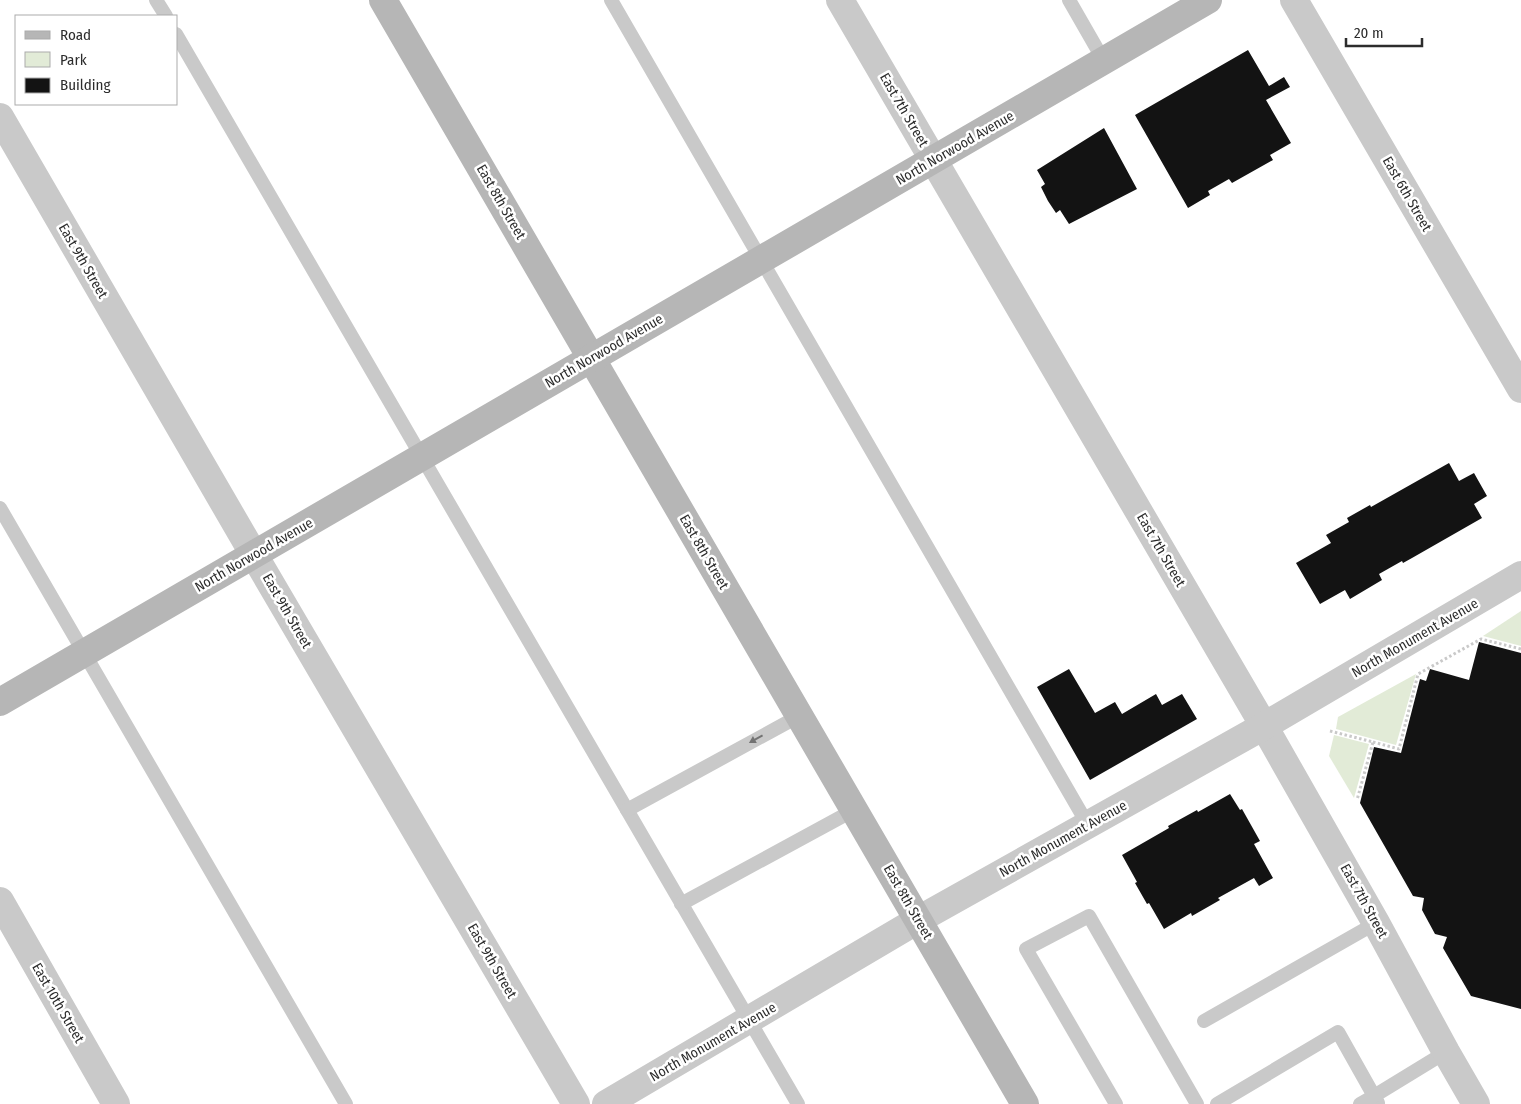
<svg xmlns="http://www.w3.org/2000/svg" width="1521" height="1104" font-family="'Fira Sans Condensed',sans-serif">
<rect width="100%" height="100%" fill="#fff"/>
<g fill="#e2ebd7">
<path d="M1521,611V646L1483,636Z"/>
<path d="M1416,674L1396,745L1336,729L1338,717Z"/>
<path d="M1334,735L1369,744L1354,798L1329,756Z"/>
</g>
<g fill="#131313">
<path d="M1248,50L1269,86L1284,77L1290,87L1266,100L1291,143L1270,155L1273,160L1232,183L1229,179L1208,191L1210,195L1188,208L1135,115Z"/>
<path d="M1104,128L1137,189L1069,224L1060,210L1056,213L1048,201L1041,187L1045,184L1037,170Z"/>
<path d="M1449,463L1459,481L1474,473L1487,496L1474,504L1482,518L1412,558L1403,563L1402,561L1379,574L1382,580L1350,599L1345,590L1320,604L1296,563L1331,543L1326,535L1349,522L1347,518L1370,505L1371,507Z"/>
<path d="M1479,642L1521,653V1009L1471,996L1443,948L1447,937L1435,934L1422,910L1424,898L1413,896L1360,803L1374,747L1401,753L1420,679L1426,681L1430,669L1469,680Z"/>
<path d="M1069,669L1095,713L1115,702L1122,714L1156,694L1162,705L1182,694L1197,719L1090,780L1037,687Z"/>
<path d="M1230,794L1240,810L1242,809L1260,841L1254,844L1273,878L1259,886L1254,878L1218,898L1220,900L1192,916L1191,913L1164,929L1149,903L1147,904L1135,883L1137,882L1122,855L1169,828L1168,826L1197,810L1198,812Z"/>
</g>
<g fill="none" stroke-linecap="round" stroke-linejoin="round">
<g stroke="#c9c9c9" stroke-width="3" stroke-dasharray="2.5 2.5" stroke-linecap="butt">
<path d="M1330,731L1373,742L1357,800"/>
<path d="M1373,742L1399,749L1418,674L1481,639L1521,649"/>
</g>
<g stroke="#c9c9c9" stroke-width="14">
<path d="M156,0L166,16"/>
<path d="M611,0L1088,825"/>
<path d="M1069,0L1104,61"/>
<path d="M176,34L798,1104"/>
<path d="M0,508L346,1104"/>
<path d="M627,810L799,716"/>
<path d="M681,904L854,810"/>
<path d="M1204,1021L1376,923"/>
<path d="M1378,1103L1374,1096L1446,1052"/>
<path d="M1116,1104L1026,949L1089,916L1197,1104"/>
<path d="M1217,1104L1338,1032L1374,1096L1360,1104"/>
</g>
<g stroke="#c9c9c9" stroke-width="28">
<path d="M840,0L1264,726L1376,923L1446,1052L1476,1104"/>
<path d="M1294,0L1521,389"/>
<path d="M0,117L254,555L576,1104"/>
<path d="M0,901L116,1104"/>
<path d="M606,1104L918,920L1264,726L1521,575"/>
</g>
<g stroke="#b6b6b6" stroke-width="28">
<path d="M383,0L1025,1104"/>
<path d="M0,702L1208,0"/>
</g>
</g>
<defs><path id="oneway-solid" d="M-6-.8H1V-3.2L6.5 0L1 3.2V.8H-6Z" transform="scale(1.25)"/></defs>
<use fill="#737373" href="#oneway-solid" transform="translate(756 739) rotate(151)"/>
<g text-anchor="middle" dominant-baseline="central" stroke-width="5" stroke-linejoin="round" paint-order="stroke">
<g font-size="14" fill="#2c2c2c" stroke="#fff">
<text transform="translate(904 110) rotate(60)">East 7th Street</text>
<text transform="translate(955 148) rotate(-30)">North Norwood Avenue</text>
<text transform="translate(1407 194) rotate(60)">East 6th Street</text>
<text transform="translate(501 202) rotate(60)">East 8th Street</text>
<text transform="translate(83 261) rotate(60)">East 9th Street</text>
<text transform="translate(604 351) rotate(-30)">North Norwood Avenue</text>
<text transform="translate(1161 550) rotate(60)">East 7th Street</text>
<text transform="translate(704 552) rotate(60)">East 8th Street</text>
<text transform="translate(254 555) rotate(-30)">North Norwood Avenue</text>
<text transform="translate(287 611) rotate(60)">East 9th Street</text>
<text transform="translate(1415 638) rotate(-30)">North Monument Avenue</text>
<text transform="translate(1063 839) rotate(-29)">North Monument Avenue</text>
<text transform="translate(1364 901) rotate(61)">East 7th Street</text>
<text transform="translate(908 902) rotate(60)">East 8th Street</text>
<text transform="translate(492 961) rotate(60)">East 9th Street</text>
<text transform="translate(58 1003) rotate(60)">East 10th Street</text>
<text transform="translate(713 1042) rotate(-30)">North Monument Avenue</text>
</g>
</g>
<rect x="15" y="15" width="162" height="90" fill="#ffffff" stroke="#ababab"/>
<rect x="25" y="31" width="25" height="8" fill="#b6b6b6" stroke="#ababab"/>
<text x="60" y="40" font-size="15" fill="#2c2c2c">Road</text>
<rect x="25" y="52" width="25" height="15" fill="#e2ebd7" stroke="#ababab"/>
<text x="60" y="65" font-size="15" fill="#2c2c2c">Park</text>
<rect x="25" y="78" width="25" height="15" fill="#131313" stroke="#ababab"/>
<text x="60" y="90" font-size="15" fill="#2c2c2c">Building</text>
<path d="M1346 38v8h76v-8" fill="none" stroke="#2c2c2c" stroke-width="2.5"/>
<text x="1354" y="38" font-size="15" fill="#2c2c2c" stroke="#ffffff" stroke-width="4" paint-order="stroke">20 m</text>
</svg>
